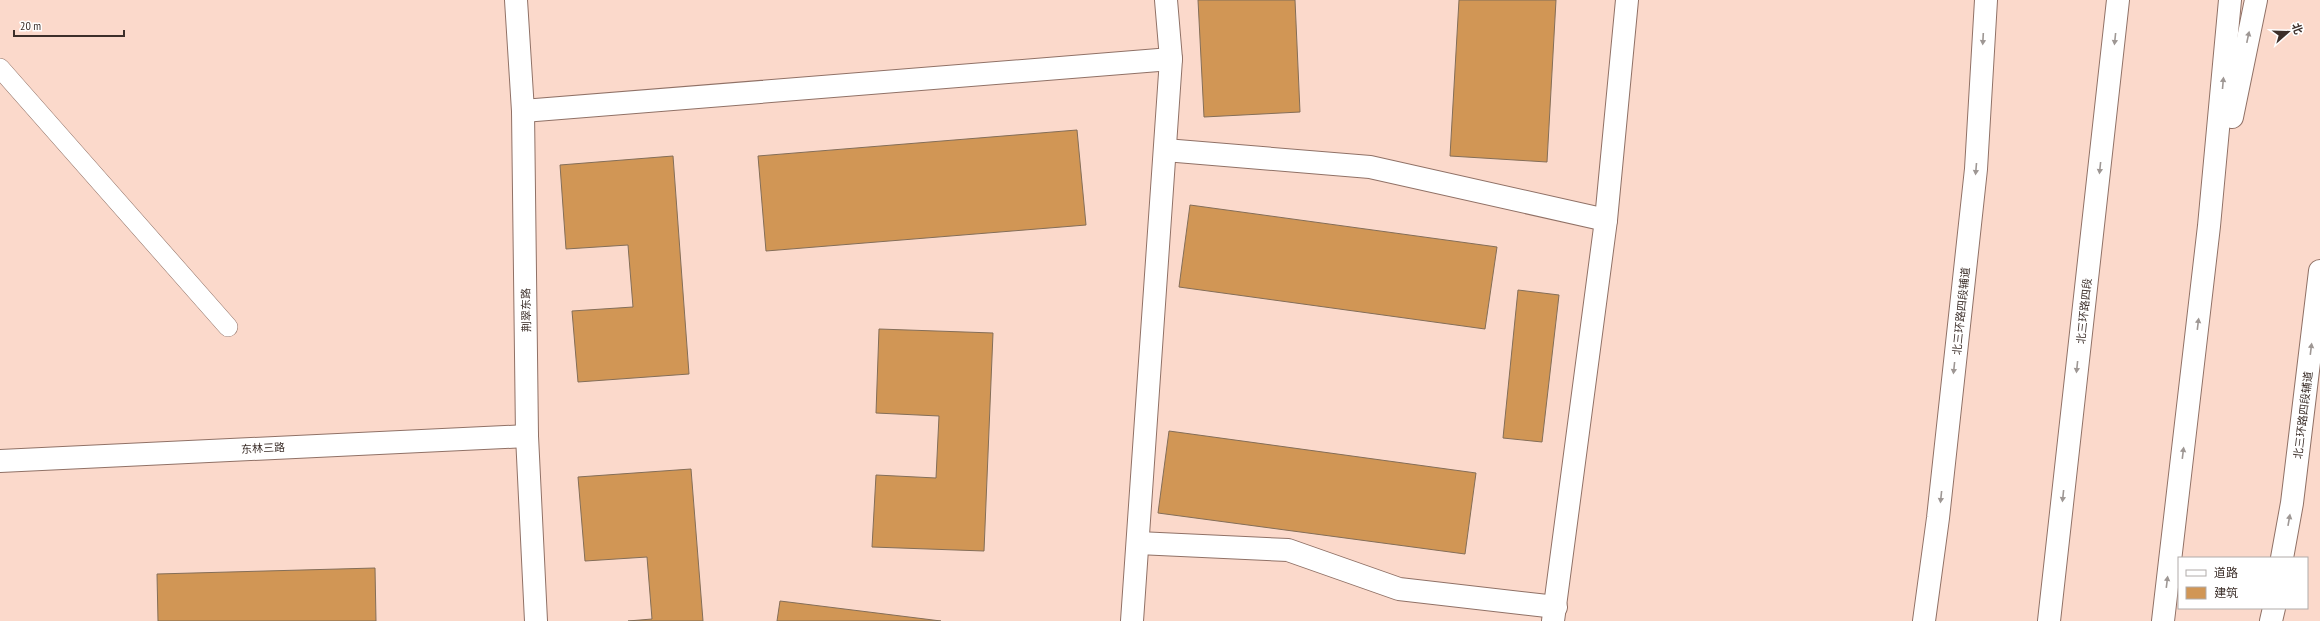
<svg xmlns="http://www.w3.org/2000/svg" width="2320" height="621" font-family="'PT Sans Narrow','Noto Sans SC',sans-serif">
<rect width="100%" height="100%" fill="#fbd9cb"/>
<g fill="#d19655" stroke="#846e58">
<path d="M1198,0H1295L1300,112L1204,117Z"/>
<path d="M1459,0H1556L1547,162L1450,156Z"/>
<path d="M1077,130L1086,225L766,251L758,156Z"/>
<path d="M673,156L689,374L578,382L572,311L633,307L628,245L566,249L560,165Z"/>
<path d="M1190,205L1497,247L1485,329L1179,287Z"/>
<path d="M1518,290L1559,295L1542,442L1503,438Z"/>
<path d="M879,329L993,333L984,551L872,547L876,475L936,478L939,416L876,413Z"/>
<path d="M1169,431L1476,473L1465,554L1158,513Z"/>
<path d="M691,469L703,621H628L652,619L647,557L585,561L578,477Z"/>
<path d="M375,568L376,621H158L157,574Z"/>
<path d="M780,601L941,621H777Z"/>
</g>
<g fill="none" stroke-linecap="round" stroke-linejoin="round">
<g stroke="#907166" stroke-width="20">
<path id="service" d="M0,68L228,327"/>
</g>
<g stroke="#907166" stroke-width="24">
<g id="minor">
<path d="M523,111L1171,59L1166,0"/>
<path d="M1165,150L1370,167L1606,220"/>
<path d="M0,461L527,436"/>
<path d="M1138,543L1288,550L1399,589L1556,607"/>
<path d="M1132,621L1171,59"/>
<path d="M1553,621L1606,220L1627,0"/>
</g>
</g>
<g stroke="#907166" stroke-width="24">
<path id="tertiary" d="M516,0L523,111L527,436L536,621"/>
</g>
<g stroke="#907166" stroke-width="24">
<g id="secondary">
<path d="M2282,558L2292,503L2320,271"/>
<path d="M1924,621L1938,518L1976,169L1986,0"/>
<path d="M2271,621L2274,608"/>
</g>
</g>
<g stroke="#907166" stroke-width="24">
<g id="trunk">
<path d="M2232,117L2256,0"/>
<path d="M2049,621L2118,0"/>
<path d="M2163,621L2209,226L2230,0"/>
</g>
</g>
<use href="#service" stroke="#fff" stroke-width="19"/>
<use href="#minor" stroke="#fff" stroke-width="22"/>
<use href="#tertiary" stroke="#fff" stroke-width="22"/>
<use href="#secondary" stroke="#fff" stroke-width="22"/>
<use href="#trunk" stroke="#fff" stroke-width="22"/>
</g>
<defs><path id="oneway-solid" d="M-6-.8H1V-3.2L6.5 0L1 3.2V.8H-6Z"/></defs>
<g fill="#9e9794">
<use href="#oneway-solid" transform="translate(2248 37) rotate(-78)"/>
<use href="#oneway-solid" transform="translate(1983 39) rotate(93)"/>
<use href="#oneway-solid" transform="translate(2115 39) rotate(96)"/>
<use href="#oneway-solid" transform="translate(2223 83) rotate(-85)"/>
<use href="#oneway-solid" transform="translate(2100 168) rotate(96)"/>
<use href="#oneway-solid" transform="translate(1976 169) rotate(95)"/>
<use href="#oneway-solid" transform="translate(2198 324) rotate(-83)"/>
<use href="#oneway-solid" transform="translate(2311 349) rotate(-83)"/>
<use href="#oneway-solid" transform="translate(2077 367) rotate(96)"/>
<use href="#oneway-solid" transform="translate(1954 368) rotate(96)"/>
<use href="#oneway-solid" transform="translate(2183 453) rotate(-83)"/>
<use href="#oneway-solid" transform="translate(2063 496) rotate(96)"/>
<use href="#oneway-solid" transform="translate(1941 497) rotate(96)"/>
<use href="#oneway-solid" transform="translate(2289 520) rotate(-80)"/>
<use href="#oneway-solid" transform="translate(2167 582) rotate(-83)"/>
</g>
<g text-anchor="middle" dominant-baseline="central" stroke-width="3" stroke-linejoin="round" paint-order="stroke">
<g font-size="11" fill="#3c2f2a" stroke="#fff">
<text transform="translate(526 310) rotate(-91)">荆翠东路</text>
<text transform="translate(1961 311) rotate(-84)">北三环路四段辅道</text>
<text transform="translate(2084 311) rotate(-84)">北三环路四段</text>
<text transform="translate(2303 415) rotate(-83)">北三环路四段辅道</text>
<text transform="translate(263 448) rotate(-3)">东林三路</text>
</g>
</g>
<rect x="2178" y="557" width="130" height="52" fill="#ffffff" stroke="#b1acaa"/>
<rect x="2186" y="570" width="20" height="6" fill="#ffffff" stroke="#b1acaa"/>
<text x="2214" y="577" font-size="12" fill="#3c2f2a">道路</text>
<rect x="2186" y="587" width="20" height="12" fill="#d19655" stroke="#b1acaa"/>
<text x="2214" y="597" font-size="12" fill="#3c2f2a">建筑</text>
<g transform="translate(2288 32) rotate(70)" stroke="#ffffff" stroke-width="3" paint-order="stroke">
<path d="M0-3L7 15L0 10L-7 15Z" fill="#3c2f2a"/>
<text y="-6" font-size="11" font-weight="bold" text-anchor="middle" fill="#3c2f2a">北</text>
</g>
<path d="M14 30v6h110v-6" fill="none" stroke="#3c2f2a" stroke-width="2"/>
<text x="20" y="30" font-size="12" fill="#3c2f2a" stroke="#ffffff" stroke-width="3" paint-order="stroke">20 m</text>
</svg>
